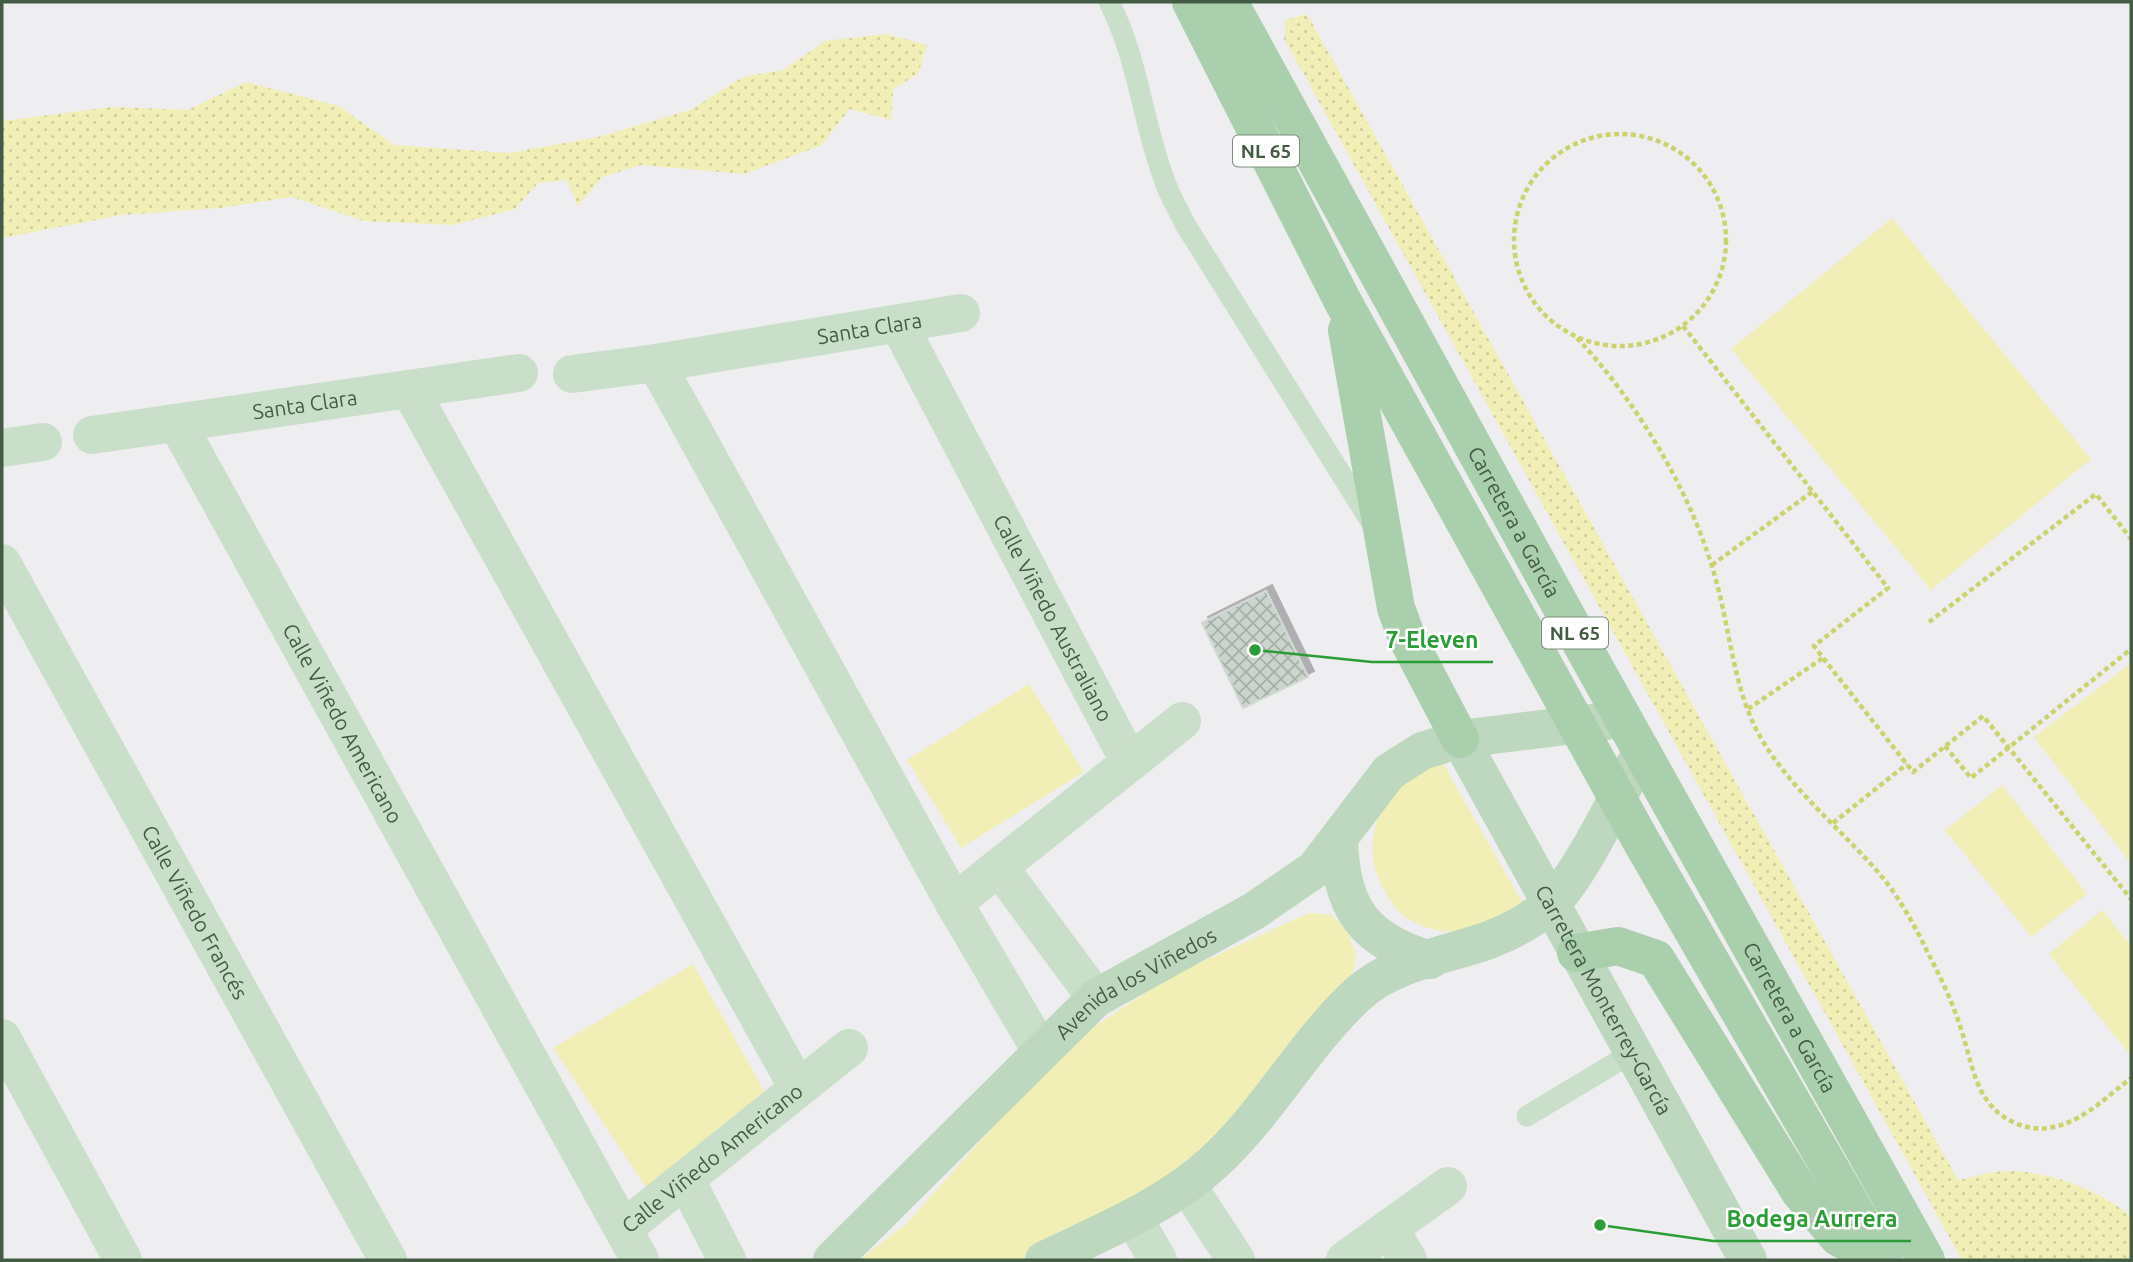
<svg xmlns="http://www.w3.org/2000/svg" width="2133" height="1262" font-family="Ubuntu,sans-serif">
<defs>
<pattern id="grass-dots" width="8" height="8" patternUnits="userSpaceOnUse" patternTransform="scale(1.75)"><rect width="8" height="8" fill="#f2efb6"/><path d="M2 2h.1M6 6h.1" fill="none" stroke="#d1cf9e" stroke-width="1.8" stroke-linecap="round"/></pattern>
<pattern id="building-cross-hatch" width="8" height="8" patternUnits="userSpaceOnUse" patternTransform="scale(1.75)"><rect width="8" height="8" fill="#cbd5ce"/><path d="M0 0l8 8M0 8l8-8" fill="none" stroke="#a6b0a9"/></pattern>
<filter id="shadow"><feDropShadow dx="6" dy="-6" stdDeviation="0" flood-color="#0004"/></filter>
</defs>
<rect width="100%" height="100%" fill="#eeedf0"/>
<g fill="url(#grass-dots)">
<path d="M1307,14L1958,1180C1973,1178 1990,1171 2006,1171C2050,1171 2097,1189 2131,1216V1260H1962L1284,39L1286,20Z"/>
<path d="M886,34L927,45L918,74L893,89L891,120L850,109L820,146L744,174L641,165L602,177L578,206L566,180L538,183L515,209L454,225L364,221L292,197L220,208L122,215L2,238V121L112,107L188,110L246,82L339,106L394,145L509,153L598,137L690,110L743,77L783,70L825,41Z"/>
</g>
<g fill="#f2efb6">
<path d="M1892,218L2091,459L1931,590L1731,349Z"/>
<path d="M2131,663V864L2034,737Z"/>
<path d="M1029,684L1084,772L961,848L907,760Z"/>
<path d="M1443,764L1525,907C1509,915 1489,929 1471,931C1450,934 1426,930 1408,919C1389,907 1371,870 1372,848C1373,821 1386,800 1399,778Z"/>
<path d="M2002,785L2087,894L2031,937L1945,830Z"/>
<path d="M2102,910L2131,946V1056L2049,954Z"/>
<path d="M1309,913L1332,915L1348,933L1356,953L1353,972L1312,1017L1223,1130L1155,1189L1020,1260H859L905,1225L1028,1088L1094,1027L1171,976Z"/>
<path d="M693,964L768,1098L648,1191L553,1048Z"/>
</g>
<path fill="url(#building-cross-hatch)" stroke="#d0d9d3" stroke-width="2" filter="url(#shadow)" d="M1266,591L1308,677L1243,708L1202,623Z"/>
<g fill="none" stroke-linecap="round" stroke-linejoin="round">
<g stroke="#ccd36c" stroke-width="4.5" stroke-dasharray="5 3.5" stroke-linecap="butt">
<circle cx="1620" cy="240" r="106"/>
<path d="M1683,326L1888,588L1814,646L1823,658L1913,772L1983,716L2131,899"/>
<path d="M1577,338C1638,403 1694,496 1717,584C1730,632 1733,681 1755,727C1783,783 1837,825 1878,872C1898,895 1915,926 1928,953C1940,976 1952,1001 1960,1026C1973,1063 1974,1105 2015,1123C2061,1143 2098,1104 2131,1078"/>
<path d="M1712,565L1812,492"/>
<path d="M1929,622L2096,494L2131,539"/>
<path d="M1748,709L1823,658"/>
<path d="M1945,746L1971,778L2131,649"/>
<path d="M1833,823L1907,764"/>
</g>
<g stroke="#cadfca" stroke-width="21">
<path d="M1109,2C1138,58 1142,120 1164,179C1169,195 1178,209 1185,224L1371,522"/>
<path d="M1527,1116L1632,1053"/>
</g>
<g stroke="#cadfca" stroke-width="38">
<path id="s1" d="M899,325L1130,763"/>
<path d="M656,363L954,903L1041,1051"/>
<path id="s2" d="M572,374L656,363L961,313"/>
<path d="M410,390L798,1088"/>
<path id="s3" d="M177,423L640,1260"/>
<path id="s4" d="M92,435L519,373"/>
<path d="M2,448L43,442"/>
<path id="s5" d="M2,563L388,1260"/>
<path d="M999,867L1096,998"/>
<path d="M954,903L1182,721"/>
<path d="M2,1038L123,1260"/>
<path d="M686,1180L727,1260"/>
<path d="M1187,1185L1236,1260"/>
<path d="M1133,1217L1158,1260"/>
<path d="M1389,1228L1408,1260"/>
<path id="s6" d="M623,1229L849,1048"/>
<path d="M1345,1260L1448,1186"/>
</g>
<g stroke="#bdd8bf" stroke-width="38">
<path id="s7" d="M1460,739L1748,1260"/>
<path d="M1339,839C1341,908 1362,939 1430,960"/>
<path id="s8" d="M832,1260L1096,998L1254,911L1315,869L1389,772L1422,751L1460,739L1623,719"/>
<path d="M1044,1260C1102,1232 1165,1207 1213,1163C1268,1113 1303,1045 1358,994C1391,963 1447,955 1489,940C1510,932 1532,920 1548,906C1579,880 1620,790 1642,752"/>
</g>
<g stroke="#aacfac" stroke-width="38">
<path d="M1191,2L1342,300L1640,839L1883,1260"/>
<path id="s9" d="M1229,2L1596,670L1926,1260"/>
<path d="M1347,330L1396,608L1407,638L1460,739"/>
<path d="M1576,953L1618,946L1656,959L1800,1192L1838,1237L1883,1260"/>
</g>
</g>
<g text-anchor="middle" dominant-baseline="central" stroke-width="5" stroke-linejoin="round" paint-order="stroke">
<g fill="#fff" stroke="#7c8d7c" stroke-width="2">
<rect x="1233" y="135.5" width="66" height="31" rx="5"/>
<rect x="1542" y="617.5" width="66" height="31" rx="5"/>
</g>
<g font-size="19" font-weight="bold" fill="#445c44">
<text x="1266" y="151">NL 65</text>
<text x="1575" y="633">NL 65</text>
</g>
<g font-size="21" fill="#445c44" stroke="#fff">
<text stroke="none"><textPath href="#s2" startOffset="301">Santa Clara</textPath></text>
<text stroke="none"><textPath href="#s4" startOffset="215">Santa Clara</textPath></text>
<text stroke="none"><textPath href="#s9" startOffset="593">Carretera a García</textPath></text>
<text stroke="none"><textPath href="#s1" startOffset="331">Calle Viñedo Australiano</textPath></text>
<text stroke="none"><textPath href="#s3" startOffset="343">Calle Viñedo Americano</textPath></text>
<text stroke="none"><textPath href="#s5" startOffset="399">Calle Viñedo Francés</textPath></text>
<text stroke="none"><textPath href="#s8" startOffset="413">Avenida los Viñedos</textPath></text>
<text stroke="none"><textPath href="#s7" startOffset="298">Carretera Monterrey-García</textPath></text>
<text stroke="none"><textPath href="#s9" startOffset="1160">Carretera a García</textPath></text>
<text stroke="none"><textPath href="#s6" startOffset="114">Calle Viñedo Americano</textPath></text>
</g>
</g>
<path fill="none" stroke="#2a9d36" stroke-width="2.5" d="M1255 650L1372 662H1493M1600 1225L1713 1241H1911"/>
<g fill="#2a9d36" stroke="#fff" stroke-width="2.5">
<circle cx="1255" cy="650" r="7"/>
<circle cx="1600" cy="1225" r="7"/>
</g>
<g font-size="23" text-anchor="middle" font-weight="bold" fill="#2a9d36" stroke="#fff" stroke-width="5" stroke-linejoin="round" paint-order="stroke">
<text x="1432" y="648">7-Eleven</text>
<text x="1812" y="1227">Bodega Aurrera</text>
</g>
<rect width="2133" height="1262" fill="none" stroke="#445c44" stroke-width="7"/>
</svg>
